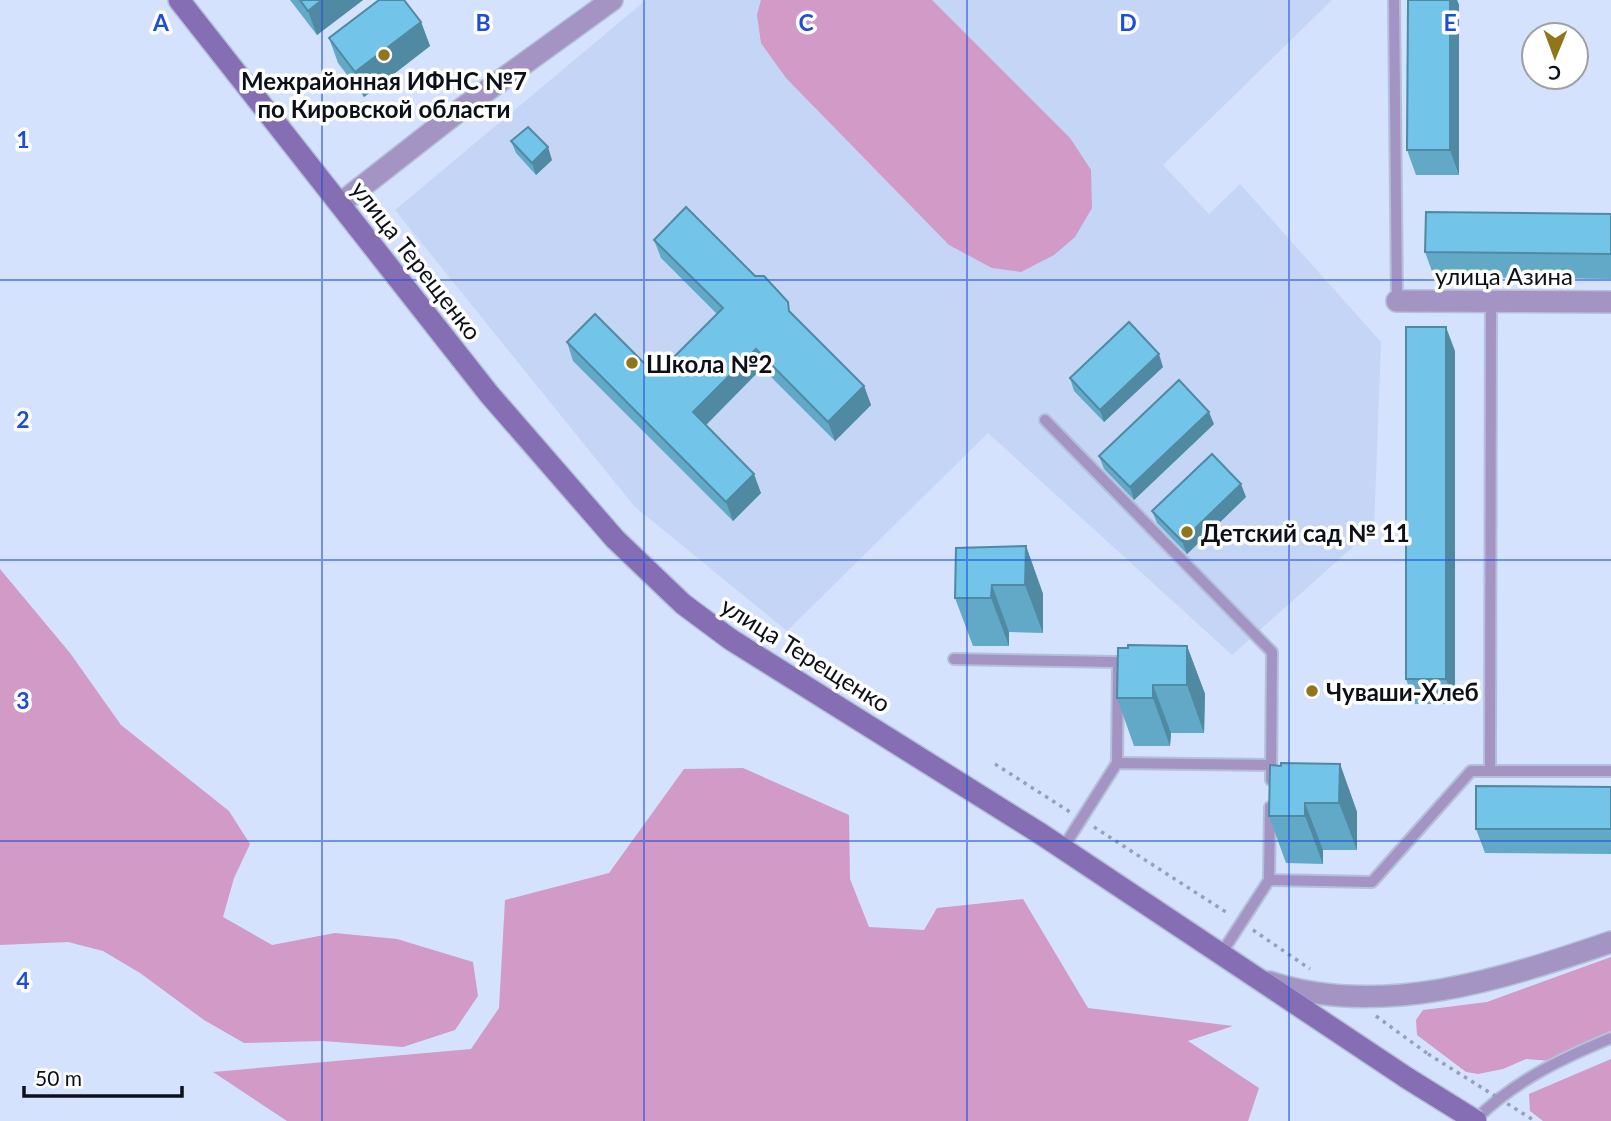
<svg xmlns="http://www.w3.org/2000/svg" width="1611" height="1121" font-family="Lato,sans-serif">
<rect width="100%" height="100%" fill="#d4e2fd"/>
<path fill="#c5d5f5" d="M646,0H1332L1163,165L1209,214L1240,184L1381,342L1374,528L1232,655L988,433L787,631L634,506L395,210Z"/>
<g fill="#d19ac7">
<path d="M761,0H932L1070,138L1091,170L1092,208L1075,237L1054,255L1021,272L992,268L949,245L786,78L761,43L757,15Z"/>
<path d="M0,569L70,653L121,725L229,811L250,844L234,878L223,917L272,945L335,933L397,939L473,962L478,996L455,1030L403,1047L323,1041L244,1043L204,1020L140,973L103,951L68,942L0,945Z"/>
<path d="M743,768L849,815L850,879L869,927L924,930L937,908L1023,899L1088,1008L1233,1026L1188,1041L1259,1088L1248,1121H287L213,1072L471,1049L499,1008L505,900L609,873L684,769Z"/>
<path d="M1611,957V1031L1551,1061L1526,1059L1503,1069L1478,1074L1466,1072L1417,1035L1416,1020L1423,1010L1487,1002Z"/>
<path d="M1611,1059V1121H1543L1530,1111L1529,1094Z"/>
</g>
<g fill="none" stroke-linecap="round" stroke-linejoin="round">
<g stroke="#b4c0d9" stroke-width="14">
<g id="lane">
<path d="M1394,0L1397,301"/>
<path d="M1045,420L1272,652L1271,780"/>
<path d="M954,659L1118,662L1117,763"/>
<path d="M1490,771L1491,301"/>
<path d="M1063,848L1117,763L1271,765"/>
<path d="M1269,880L1372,882L1471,771H1611"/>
<path d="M1221,954L1269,880L1270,807"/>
<path d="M1474,1121C1513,1082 1560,1059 1611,1038"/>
</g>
</g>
<g stroke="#b4c0d9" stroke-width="24">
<g id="street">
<path d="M341,203L460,110L612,0"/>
<path d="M1397,301L1611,302"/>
<path d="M1269,982C1382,1019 1502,979 1611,942"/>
</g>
</g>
<g stroke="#b4c0d9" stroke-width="24">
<path id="secondary" d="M179,0L489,394L615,539L683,604L730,639L1041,834L1407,1078"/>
</g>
<g stroke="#96a1b7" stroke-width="3.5" stroke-dasharray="3.5 5" stroke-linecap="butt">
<path d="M995,764L1070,812"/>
<path d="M1094,827L1229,914"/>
<path d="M1253,930L1310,969"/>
<path d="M1376,1016L1428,1054"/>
</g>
<use href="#lane" stroke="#a394c4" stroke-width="10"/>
<use href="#street" stroke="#a394c4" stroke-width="21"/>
<use href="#secondary" stroke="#856eb3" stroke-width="21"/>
<g stroke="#b4c0d9" stroke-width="24" stroke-linecap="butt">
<path id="secondary-bridge" d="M1407,1078L1476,1121"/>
</g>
<path stroke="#96a1b7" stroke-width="3.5" stroke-dasharray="3.5 5" stroke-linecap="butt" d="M1428,1054L1535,1121"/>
<use href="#secondary-bridge" stroke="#856eb3" stroke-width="21"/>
</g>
<g fill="#62a9c8">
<path d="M290,0H363L317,35Z"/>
<path d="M1408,0H1457L1459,5V175H1416L1407,150Z"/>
<path d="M421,22L430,46L364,97L338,63L329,38Z"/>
<path d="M511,141L552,160L536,175L516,153Z"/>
<path d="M1611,214V279L1434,277L1425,252Z"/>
<path d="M654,240L793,315L864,386L871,405L835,441L762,368L706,425L761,493L733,521L573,361L567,342L656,375L717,314L661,258Z"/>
<path d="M1455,351V704H1415L1406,679Z"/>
<path d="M1163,367L1104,422L1074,391L1070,378Z"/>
<path d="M1214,424L1134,500L1104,469L1099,456Z"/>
<path d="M1246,497L1187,554L1157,523L1152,511Z"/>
<path d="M1026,546L1043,594V633L1009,632V646H973L955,598Z"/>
<path d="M1187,646L1205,694L1204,733H1171L1170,746H1134L1117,698Z"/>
<path d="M1340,764L1357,812V850H1323V864L1286,863L1269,816Z"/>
<path d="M1611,787V854L1485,853L1476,829Z"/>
</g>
<g fill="#5089a2">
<path d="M322,0H363L317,35L308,11Z"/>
<path d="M1450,0H1457L1459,5V175L1450,150Z"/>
<path d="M421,22L430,46L364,97L355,72Z"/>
<path d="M548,147L552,160L536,175L532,163Z"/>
<path d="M1446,327L1455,351V704L1446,679Z"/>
<path d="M756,349L762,368L700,431L693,412Z"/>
<path d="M1159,354L1163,367L1104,422L1100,410Z"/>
<path d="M864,386L871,405L835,441L828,422Z"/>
<path d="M1209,412L1214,424L1134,500L1130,487Z"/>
<path d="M754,474L761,493L733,521L726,502Z"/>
<path d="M1241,484L1246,497L1187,554L1182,541Z"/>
<path d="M1026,546L1043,594V633L1025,585Z"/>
<path d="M992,585L1009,632V646L991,598Z"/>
<path d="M1187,646L1205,694L1204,733L1187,685Z"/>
<path d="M1153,685L1171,733L1170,746L1153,698Z"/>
<path d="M1340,764L1357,812V850L1339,803Z"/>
<path d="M1305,803L1323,850V864L1305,816Z"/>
</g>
<g fill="#72c4e8" stroke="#5089a2" stroke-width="2">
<path d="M300,0H322L308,11Z"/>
<path d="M379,0H404L421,22L355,72L329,38Z"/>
<path d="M1408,0H1450V150H1407Z"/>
<path d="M528,127L548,147L532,163L511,141Z"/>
<path d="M686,207L755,276H764L788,302L789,311L864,386L828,422L756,349L693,412L754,474L726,502L567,342L595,314L656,375L723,308L654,240Z"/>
<path d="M1426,212L1611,214V254L1425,252Z"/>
<path d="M1129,322L1159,354L1100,410L1070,378Z"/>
<rect x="1406" y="327" width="40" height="352"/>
<path d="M1179,380L1209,412L1130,487L1099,456Z"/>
<path d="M1212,454L1241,484L1182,541L1152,511Z"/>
<path d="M1026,546L1025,585H992L991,598H955L956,548Z"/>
<path d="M1128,645L1187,646V685H1153V698H1117L1118,648H1128Z"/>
<path d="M1281,763L1340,764L1339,803H1305V816H1269L1270,765L1281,766Z"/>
<path d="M1476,786L1611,787V829H1476Z"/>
</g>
<path fill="none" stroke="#1d4ed8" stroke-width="2" stroke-opacity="0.55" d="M322,0V1121M644,0V1121M967,0V1121M1289,0V1121M0,280H1611M0,560H1611M0,841H1611"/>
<g fill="#92741b" stroke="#fff" stroke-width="2.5">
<circle cx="384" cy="55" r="7"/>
<circle cx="632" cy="363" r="7"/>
<circle cx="1187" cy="532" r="7"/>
<circle cx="1312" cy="691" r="7"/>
</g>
<g text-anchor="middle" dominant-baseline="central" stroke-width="7" stroke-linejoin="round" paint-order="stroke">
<g font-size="24" font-weight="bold" fill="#0b101b" stroke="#fff" text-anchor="start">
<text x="384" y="80" text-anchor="middle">Межрайонная ИФНС №7<tspan x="384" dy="28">по Кировской области</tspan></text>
<text x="646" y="363">Школа №2</text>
<text x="1201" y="532">Детский сад № 11</text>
<text x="1326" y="691">Чуваши-Хлеб</text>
</g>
<g font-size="24" fill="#0b101b" stroke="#fff">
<text transform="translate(417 260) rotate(52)">улица Терещенко</text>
<text x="1504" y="275">улица Азина</text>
<text transform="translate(806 654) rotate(32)">улица Терещенко</text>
</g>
</g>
<g font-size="23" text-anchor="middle" font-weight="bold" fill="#1d4ed8" stroke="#fff" stroke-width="7" stroke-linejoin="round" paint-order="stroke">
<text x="161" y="31">A</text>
<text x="483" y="31">B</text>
<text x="806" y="31">C</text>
<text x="1128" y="31">D</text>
<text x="1450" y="31">E</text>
<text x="23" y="148">1</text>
<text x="23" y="428">2</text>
<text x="23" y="709">3</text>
<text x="23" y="989">4</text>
</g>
<g transform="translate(1555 56) rotate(181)"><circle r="33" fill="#ffffff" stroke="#9d9fa4" stroke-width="2"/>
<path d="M0-5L12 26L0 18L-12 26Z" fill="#92741b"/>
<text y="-10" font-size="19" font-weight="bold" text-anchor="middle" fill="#0b101b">С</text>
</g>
<path d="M24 1086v10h158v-10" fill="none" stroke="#0b101b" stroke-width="3.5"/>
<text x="35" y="1086" font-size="21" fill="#0b101b" stroke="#ffffff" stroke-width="5" paint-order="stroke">50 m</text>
</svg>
